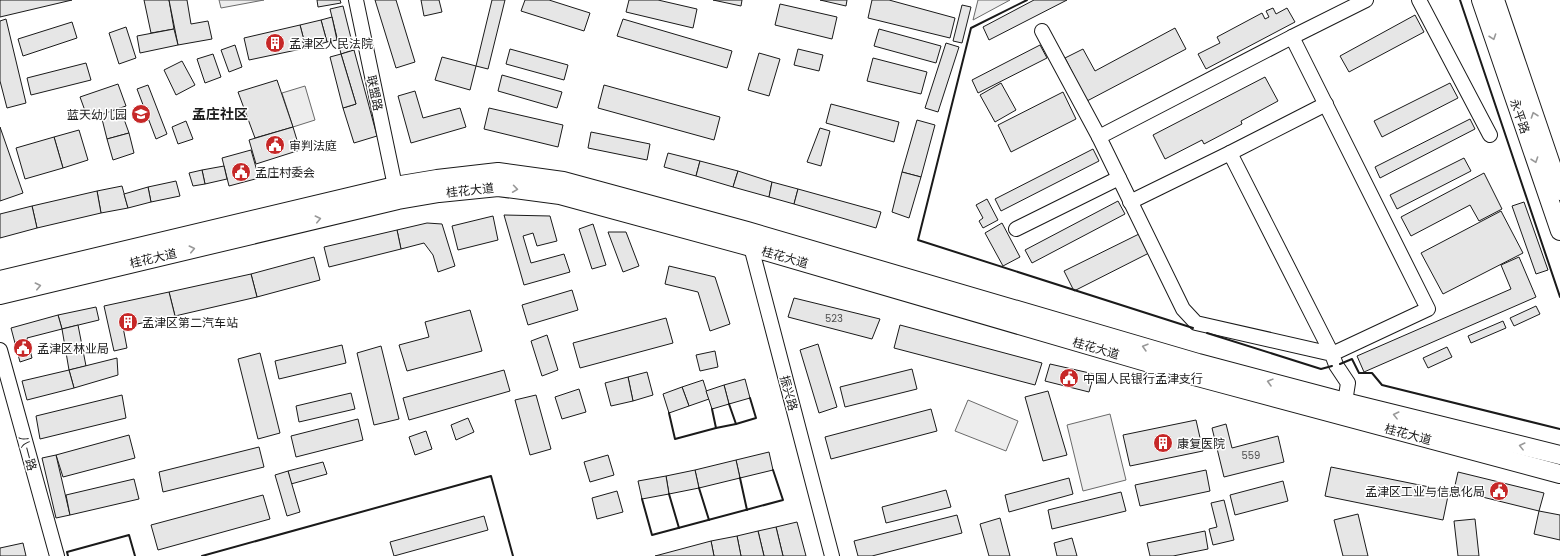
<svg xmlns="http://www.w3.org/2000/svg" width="1560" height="556" font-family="Poppins,'Noto Sans SC',sans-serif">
<rect width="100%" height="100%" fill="#fff"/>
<g fill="#ededed" stroke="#6a6a6a">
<path d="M219,0H264L221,8Z"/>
<path d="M978,0H1010L973,20Z"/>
<path d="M305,86L315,120L293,127L282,93Z"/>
<path d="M968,400L1018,421L1006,451L955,431Z"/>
<path d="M1110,414L1126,480L1083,491L1067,425Z"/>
</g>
<g fill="#e6e6e6" stroke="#1a1a1a">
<path d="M0,0H72L0,17Z"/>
<path d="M144,0H169L174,29L151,33Z"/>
<path d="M169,0H187L191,24L208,21L212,39L178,45Z"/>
<path d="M317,0H340L341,3L318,7Z"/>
<path d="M375,0H396L415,62L396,68Z"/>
<path d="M421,0H439L442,12L424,16Z"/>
<path d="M492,0H505L488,69L476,66Z"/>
<path d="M525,0H549L590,13L584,31L521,11Z"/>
<path d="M629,0H658L697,9L693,28L626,12Z"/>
<path d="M713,0H742L741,6Z"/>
<path d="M820,0H847L846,6Z"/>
<path d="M872,0H889L955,18L950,38L868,18Z"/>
<path d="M1034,0H1067L989,40L983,27Z"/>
<path d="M780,4L837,17L832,39L775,25Z"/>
<path d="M962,5L971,7L962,43L953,41Z"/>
<path d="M343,6L354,50L341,54L330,9Z"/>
<path d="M1273,8L1276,14L1287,8L1295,22L1206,69L1198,54L1220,43L1217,37L1262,13L1265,19L1269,17L1266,11Z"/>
<path d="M1415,15L1424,32L1349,72L1340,56Z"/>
<path d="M332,17L337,40L327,42L321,20Z"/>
<path d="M6,19L26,103L7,108L0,81V21Z"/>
<path d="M623,19L732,51L727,68L617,36Z"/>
<path d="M321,20L327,42L306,48L300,25Z"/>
<path d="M72,22L77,38L23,56L18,39Z"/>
<path d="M300,25L306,48L249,60L244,38Z"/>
<path d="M126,27L136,58L119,64L109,33Z"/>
<path d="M1175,28L1186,49L1087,101L1065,58L1083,49L1095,71Z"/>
<path d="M174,29L178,45L140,53L137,36Z"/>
<path d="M879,29L941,46L936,63L874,46Z"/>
<path d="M946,43L959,47L938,112L925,108Z"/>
<path d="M235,45L242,67L229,72L221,50Z"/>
<path d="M1040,45L1047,58L978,93L972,80Z"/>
<path d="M510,49L568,65L564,80L506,64Z"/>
<path d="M798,49L823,55L819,71L794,65Z"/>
<path d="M354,50L377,136L354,143L343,108L356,104L341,54Z"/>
<path d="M759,53L780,59L769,96L748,90Z"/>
<path d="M213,54L221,77L205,83L197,59Z"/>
<path d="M341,54L356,104L343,108L330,57Z"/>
<path d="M442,57L476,66L470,90L435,80Z"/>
<path d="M873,58L927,72L921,94L867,81Z"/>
<path d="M182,61L195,85L176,95L164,70Z"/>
<path d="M86,63L91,80L31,95L27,78Z"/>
<path d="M502,75L562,92L557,108L498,91Z"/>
<path d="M1265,77L1278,101L1241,121L1242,124L1204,144L1202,140L1165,159L1153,135Z"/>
<path d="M277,80L293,127L255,138L238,92Z"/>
<path d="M1001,83L1016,110L995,122L980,95Z"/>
<path d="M1450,83L1458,98L1382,137L1374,121Z"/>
<path d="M118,84L126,106L88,119L80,97Z"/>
<path d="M148,85L167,134L156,139L137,89Z"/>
<path d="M604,85L720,117L714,140L598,108Z"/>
<path d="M415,91L423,118L460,108L466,127L411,143L398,96Z"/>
<path d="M1063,92L1076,119L1011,152L998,125Z"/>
<path d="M831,104L899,122L894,142L826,123Z"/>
<path d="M120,108L129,133L107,139L101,115Z"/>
<path d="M489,108L563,125L558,147L484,129Z"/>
<path d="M1470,119L1475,129L1380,178L1375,167Z"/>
<path d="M917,120L935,125L921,177L902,172Z"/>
<path d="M186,121L193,139L178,144L172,127Z"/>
<path d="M0,127L23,193L0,201Z"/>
<path d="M293,127L300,150L256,164L249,140Z"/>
<path d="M820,128L830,131L821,166L807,162Z"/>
<path d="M79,130L88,160L63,168L54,137Z"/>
<path d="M591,132L650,144L647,160L588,148Z"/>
<path d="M129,133L134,153L113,160L107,139Z"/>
<path d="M54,137L63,168L25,179L16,148Z"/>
<path d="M1093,149L1099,161L1001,211L995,199Z"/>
<path d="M251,150L259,178L229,186L222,158Z"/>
<path d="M668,153L700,161L696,176L664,167Z"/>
<path d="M1464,158L1471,171L1397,209L1390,195Z"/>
<path d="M700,161L738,171L733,187L696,176Z"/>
<path d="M224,166L227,179L205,184L202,170Z"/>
<path d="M202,170L205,184L193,186L189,173Z"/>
<path d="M738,171L772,182L769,197L733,187Z"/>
<path d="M902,172L921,177L909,218L892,212Z"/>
<path d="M1484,173L1502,209L1479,221L1470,205L1411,236L1401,217Z"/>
<path d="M176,181L180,196L151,202L148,187Z"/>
<path d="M772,182L798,189L794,204L769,197Z"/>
<path d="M122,186L128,208L101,213L97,191Z"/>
<path d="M148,187L151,202L128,208L124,194Z"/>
<path d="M798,189L881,212L876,228L794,204Z"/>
<path d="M97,191L101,213L37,228L32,206Z"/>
<path d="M987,199L998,220L983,228L979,221L983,218L976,205Z"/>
<path d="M1118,201L1125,214L1032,263L1025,250Z"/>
<path d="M1524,202L1548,270L1536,274L1512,206Z"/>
<path d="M32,206L37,228L0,238V214Z"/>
<path d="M1501,211L1523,253L1443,294L1421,253Z"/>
<path d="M504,215L550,216L557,241L537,246L533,233L523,236L531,263L564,254L570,272L524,285Z"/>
<path d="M493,216L498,240L458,250L452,226Z"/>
<path d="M427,223L442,224L455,266L438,272L433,255L424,243L401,249L397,230Z"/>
<path d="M1002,223L1020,257L1003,266L985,233Z"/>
<path d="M593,224L606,265L592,269L579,229Z"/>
<path d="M397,230L401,249L329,267L324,247Z"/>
<path d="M608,232H626L639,266L623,272Z"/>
<path d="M1139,234L1149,253L1074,291L1064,271Z"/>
<path d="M314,257L320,280L257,297L251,274Z"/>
<path d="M1519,257L1536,297L1364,372L1357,356L1511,289L1501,265Z"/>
<path d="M669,266L715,277L730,324L710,331L698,292L665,284Z"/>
<path d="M251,274L257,297L175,316L169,292Z"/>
<path d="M572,290L578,310L528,325L522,305Z"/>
<path d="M169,292L175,316L123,327L127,348L114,351L104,306Z"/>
<path d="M794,298L880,319L872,339L788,317Z"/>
<path d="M1536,306L1540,314L1514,326L1510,318Z"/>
<path d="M96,307L99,320L62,329L58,315Z"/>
<path d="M470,310L482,351L407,371L399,345L429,337L425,322Z"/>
<path d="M58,315L62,329L27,338L32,358L20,362L11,328Z"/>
<path d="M666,318L673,343L580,368L573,343Z"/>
<path d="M1503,321L1506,328L1471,343L1468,336Z"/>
<path d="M78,325L86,366L69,370L62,329Z"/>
<path d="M900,325L1042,363L1035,385L894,348Z"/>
<path d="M547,335L558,370L542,376L531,341Z"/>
<path d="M818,344L837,407L819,413L800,350Z"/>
<path d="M342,345L346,363L279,379L275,361Z"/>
<path d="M381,346L399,419L374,425L357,353Z"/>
<path d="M1447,347L1452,357L1428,368L1423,358Z"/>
<path d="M715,351L718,367L700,371L696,355Z"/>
<path d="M260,353L280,433L258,439L238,359Z"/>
<path d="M117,358L118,375L74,388L69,370Z"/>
<path d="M1050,364L1094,374L1089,392L1045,381Z"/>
<path d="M912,369L917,389L845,407L840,387Z"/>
<path d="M69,370L74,388L27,400L22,381Z"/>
<path d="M504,370L510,391L409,420L403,398Z"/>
<path d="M647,372L653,395L633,401L628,377Z"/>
<path d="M628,377L633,401L611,406L605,383Z"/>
<path d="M745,379L750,398L729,404L724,385Z"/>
<path d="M703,380L709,399L689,406L682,387Z"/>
<path d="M724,385L729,404L712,409L706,391Z"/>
<path d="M682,387L689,406L669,413L663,394Z"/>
<path d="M579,389L586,412L562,419L555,397Z"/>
<path d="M1048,391L1067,455L1043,461L1025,397Z"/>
<path d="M351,393L355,409L299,422L296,406Z"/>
<path d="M122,395L126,418L40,439L36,416Z"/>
<path d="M536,395L551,449L530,455L515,400Z"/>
<path d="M931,409L937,431L831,459L825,437Z"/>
<path d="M468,418L474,432L456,440L451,425Z"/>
<path d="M358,419L363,440L296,457L291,436Z"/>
<path d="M1196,420L1203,451L1130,466L1123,435Z"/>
<path d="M1226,424L1232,448L1278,436L1284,462L1224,477L1212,428Z"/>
<path d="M426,431L432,449L415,455L409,437Z"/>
<path d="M129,435L135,458L63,477L56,455Z"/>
<path d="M259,447L264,467L163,492L159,472Z"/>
<path d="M769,452L773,470L740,478L736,460Z"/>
<path d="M56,455L70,515L56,518L42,458Z"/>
<path d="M608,455L614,475L590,482L584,462Z"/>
<path d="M736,460L740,478L699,488L695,470Z"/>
<path d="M323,462L327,474L291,484L288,471Z"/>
<path d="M1331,467L1449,491L1443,520L1325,496Z"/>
<path d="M695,470L699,488L669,494L666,476Z"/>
<path d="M1206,470L1210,491L1140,506L1135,485Z"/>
<path d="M288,471L300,512L287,516L275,475Z"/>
<path d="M1458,472L1544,493L1539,511L1454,490Z"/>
<path d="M666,476L669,494L642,499L638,481Z"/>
<path d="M1069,478L1073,494L1009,512L1005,495Z"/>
<path d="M134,479L139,499L70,515L66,495Z"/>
<path d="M1283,481L1288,501L1235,515L1230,495Z"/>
<path d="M946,490L951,507L886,523L882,507Z"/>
<path d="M617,491L623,512L597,519L592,498Z"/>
<path d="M1121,492L1126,511L1052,529L1048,510Z"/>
<path d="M263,495L270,519L158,550L151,525Z"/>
<path d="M1224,500L1234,540L1213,545L1209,529L1217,527L1211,503Z"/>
<path d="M1539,511L1560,515V540L1534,534Z"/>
<path d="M1358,514L1368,556H1343L1334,520Z"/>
<path d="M957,515L962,533L872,556H858L854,541Z"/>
<path d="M484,516L488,530L394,556L390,542Z"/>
<path d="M1000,518L1010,556H989L980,524Z"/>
<path d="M1475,519L1479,556H1458L1454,521Z"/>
<path d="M797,522L806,556H783L776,527Z"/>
<path d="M776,527L783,556H764L758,531Z"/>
<path d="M758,531L764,556H741L737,536Z"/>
<path d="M1205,531L1208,549L1173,556H1150L1147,543Z"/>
<path d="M737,536L741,556H714L711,541Z"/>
<path d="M1072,538L1077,556H1057L1054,543Z"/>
<path d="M711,541L714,556H655Z"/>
<path d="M23,543L26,556H0V548Z"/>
</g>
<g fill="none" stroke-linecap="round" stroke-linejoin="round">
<g stroke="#1a1a1a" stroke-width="16">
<g id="minor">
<path d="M356,0L395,186"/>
<path d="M1419,0L1490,135"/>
<path d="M1042,31L1099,137"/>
<path d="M1292,37L1366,0"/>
<path d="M1230,153L1326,104"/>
<path d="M1130,202L1230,153L1332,354"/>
<path d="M1016,229L1119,178"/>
<path d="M749,239L832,556"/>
<path d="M0,350L57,556"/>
<path d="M1332,354L1196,323L1183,309L1099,137L1292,37L1428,309L1332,354L1336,365L1348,383L1345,402"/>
</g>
</g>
<g stroke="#1a1a1a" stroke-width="20">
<g id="major">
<path d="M1481,0L1560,231"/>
<path d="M1495,0L1560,191"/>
<path d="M0,280L395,186L437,179L498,172L563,181L747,231L1198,363L1345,402L1560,455"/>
<path d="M0,295L398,200L439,193L498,187L560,195L751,247L1194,376L1560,474"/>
</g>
</g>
<use href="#minor" stroke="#fff" stroke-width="14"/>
<use href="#major" stroke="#fff" stroke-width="18"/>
<g stroke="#1a1a1a" stroke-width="2">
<path d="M1027,0L971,28L918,240L1193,328"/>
<path d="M1460,0L1560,297"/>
<path d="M1207,333L1321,369L1332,366"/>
<path d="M1340,364L1352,359L1359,373H1372L1382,385L1560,429"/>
<path d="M669,413L675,439L716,428L712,409"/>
<path d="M736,424L756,418L750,398"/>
<path d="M716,428L736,424L729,404"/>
<path d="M740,478L747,510"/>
<path d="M699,488L709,520"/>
<path d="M669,494L679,528"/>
<path d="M642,499L652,535L783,500L773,470"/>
<path d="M68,556L67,552L129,535L135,556"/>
<path d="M202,556L491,476L513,556"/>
</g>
</g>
<defs><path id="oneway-chevron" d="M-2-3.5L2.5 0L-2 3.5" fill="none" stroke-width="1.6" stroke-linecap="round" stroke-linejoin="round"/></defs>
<g stroke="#989898">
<use href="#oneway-chevron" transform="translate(1493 37) rotate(71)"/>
<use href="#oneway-chevron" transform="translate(1534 115) rotate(-109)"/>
<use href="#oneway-chevron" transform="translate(1535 160) rotate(71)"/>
<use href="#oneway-chevron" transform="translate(515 189) rotate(8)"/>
<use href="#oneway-chevron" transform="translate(318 219) rotate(-13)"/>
<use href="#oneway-chevron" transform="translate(192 249) rotate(-13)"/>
<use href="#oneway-chevron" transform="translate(38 286) rotate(-13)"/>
<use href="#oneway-chevron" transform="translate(1145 347) rotate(-164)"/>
<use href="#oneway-chevron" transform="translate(1270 382) rotate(-165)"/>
<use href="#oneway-chevron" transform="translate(1396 415) rotate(-166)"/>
<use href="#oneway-chevron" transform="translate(1522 446) rotate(-166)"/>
</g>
<defs>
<g id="building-disc" transform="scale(1)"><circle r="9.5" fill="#c62828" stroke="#fff"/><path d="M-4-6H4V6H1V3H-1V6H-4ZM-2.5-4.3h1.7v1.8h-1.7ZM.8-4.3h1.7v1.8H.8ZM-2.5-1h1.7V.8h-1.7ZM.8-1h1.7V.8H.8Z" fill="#fff"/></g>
<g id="school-disc" transform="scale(1)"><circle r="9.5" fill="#c62828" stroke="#fff"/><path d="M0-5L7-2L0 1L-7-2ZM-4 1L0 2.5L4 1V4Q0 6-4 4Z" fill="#fff"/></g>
<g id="civic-disc" transform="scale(1)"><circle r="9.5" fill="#c62828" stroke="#fff"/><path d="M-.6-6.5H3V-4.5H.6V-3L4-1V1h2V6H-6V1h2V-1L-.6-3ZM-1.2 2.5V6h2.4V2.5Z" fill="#fff"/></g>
</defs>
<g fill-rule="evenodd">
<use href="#building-disc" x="275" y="43"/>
<use href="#school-disc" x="141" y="114"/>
<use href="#civic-disc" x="275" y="145"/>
<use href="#civic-disc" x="241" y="172"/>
<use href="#building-disc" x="128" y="322"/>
<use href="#civic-disc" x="23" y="348"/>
<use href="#civic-disc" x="1069" y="378"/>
<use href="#building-disc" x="1163" y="443"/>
<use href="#civic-disc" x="1499" y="491"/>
</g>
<g text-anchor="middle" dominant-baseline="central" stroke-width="3" stroke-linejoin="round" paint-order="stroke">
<g font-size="10" fill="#4d4d4d">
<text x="834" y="318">523</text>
<text x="1251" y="455">559</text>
</g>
<g font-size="12" fill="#1a1a1a" stroke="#fff" text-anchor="start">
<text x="289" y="43">孟津区人民法院</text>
<text x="127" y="114" text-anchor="end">蓝天幼儿园</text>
<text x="289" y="145">审判法庭</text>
<text x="255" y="172">孟庄村委会</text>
<text x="142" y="322">孟津区第二汽车站</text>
<text x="37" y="348">孟津区林业局</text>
<text x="1083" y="378">中国人民银行孟津支行</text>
<text x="1177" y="443">康复医院</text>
<text x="1485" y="491" text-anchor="end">孟津区工业与信息化局</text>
</g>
<g font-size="12" fill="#1a1a1a" stroke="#fff">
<text transform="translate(375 93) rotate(78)">联盟路</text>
<text transform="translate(1520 116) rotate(71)">永平路</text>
<text transform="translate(470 190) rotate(-6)">桂花大道</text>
<text transform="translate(785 257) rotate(16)">桂花大道</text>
<text transform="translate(153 258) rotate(-13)">桂花大道</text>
<text transform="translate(1096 348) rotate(16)">桂花大道</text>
<text transform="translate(789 393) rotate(75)">振兴路</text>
<text transform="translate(1408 434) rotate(15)">桂花大道</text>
<text transform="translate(28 453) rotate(75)">八一路</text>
</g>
<g font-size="14" font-weight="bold" fill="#1a1a1a" stroke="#fff">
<text x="220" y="114">孟庄社区</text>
</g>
</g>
</svg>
